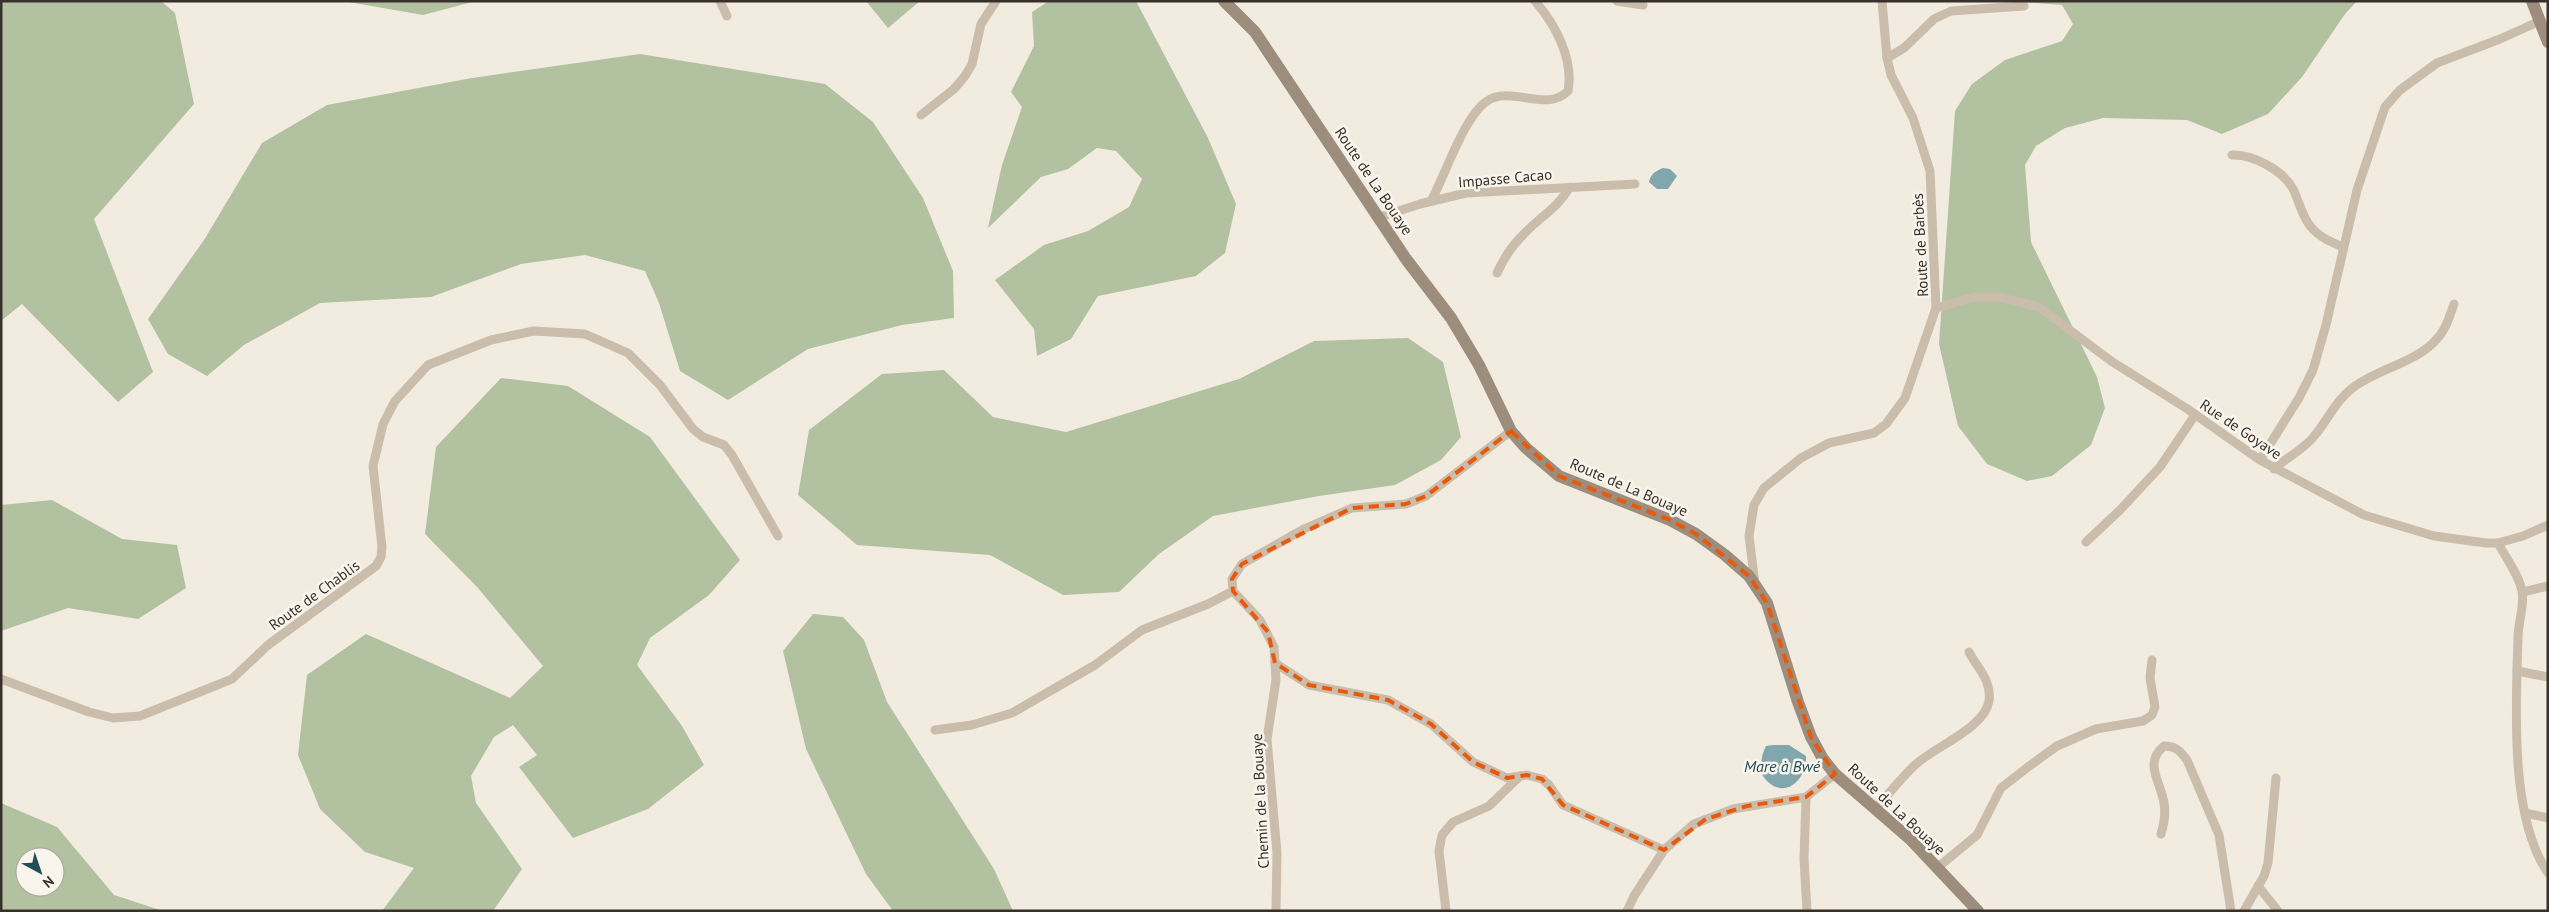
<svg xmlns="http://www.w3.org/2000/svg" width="2549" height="912" font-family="'PT Sans',sans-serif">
<rect width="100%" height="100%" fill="#f2ece0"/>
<g fill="#b2c1a0" fill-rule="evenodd">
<path d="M1,1H161L175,13L194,104L94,219L153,372L118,402L22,304L1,321Z"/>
<path d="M343,1H476L423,15Z"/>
<path d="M866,1H920L888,28Z"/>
<path d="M1049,1H1136L1208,138L1236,204L1225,253L1196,276L1098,296L1071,339L1037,356L1034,329L995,280L1044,245L1088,231L1129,207L1142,179L1116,151L1097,148L1068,169L1041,177L988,228L1002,165L1022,107L1011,92L1034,46L1032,12Z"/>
<path d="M2008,1H2357L2345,14L2302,77L2268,114L2222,134L2187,120L2103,118L2065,128L2036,146L2025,165L2031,242L2097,377L2105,408L2091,445L2052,476L2027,481L1987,464L1958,426L1939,344L1955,111L1972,84L2005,60L2062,41L2073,24L2062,5Z"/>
<path d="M640,54L825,84L873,122L923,198L953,271L954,318L902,325L808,349L728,400L680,371L659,303L645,271L585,255L521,264L431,297L320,303L244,345L207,376L168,354L148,319L204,240L262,143L327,105L472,78Z"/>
<path d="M1408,338L1443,362L1461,437L1441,460L1395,485L1319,496L1213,516L1159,554L1119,592L1063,595L990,555L857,545L798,495L809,430L882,374L944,370L993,417L1066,432L1239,379L1314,341Z"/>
<path d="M501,378L568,386L650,437L740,560L709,595L650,638L637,665L682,726L704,765L648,809L573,838L519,767L537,755L513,725L494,737L471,776L476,803L522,869L493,911H382L414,868L365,852L320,809L298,755L307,675L366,634L510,698L543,666L478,588L425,534L436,447Z"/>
<path d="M52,500L122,539L177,545L186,588L138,619L68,608L1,631V505Z"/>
<path d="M813,614L843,617L864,640L887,702L994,869L1013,911H893L866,874L806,749L783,651Z"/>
<path d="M1,803L57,827L114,895L163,911H1ZM25,857H55V887H25Z"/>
</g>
<g fill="#80a6ae">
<path d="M1663,168L1670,169L1677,176L1668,189H1657L1649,182C1651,173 1656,171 1663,168Z"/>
<path d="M1773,745H1789L1806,756C1807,782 1781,802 1763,776C1760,765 1761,756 1766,746Z"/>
</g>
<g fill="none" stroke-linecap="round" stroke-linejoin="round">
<g stroke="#cabdac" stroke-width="9">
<path d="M720,1L727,16"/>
<path d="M1617,1L1643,5"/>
<path d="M1887,58L1904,48L1934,19L1951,11L2024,6"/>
<path d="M921,115L954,89L965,76L972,64L981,24L996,1"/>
<path d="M2232,155C2252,154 2283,170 2293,189C2299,201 2302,217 2311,227C2319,237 2331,242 2343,247"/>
<path d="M1431,201C1445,176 1464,116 1487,101C1511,85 1547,113 1568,91C1574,59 1555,24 1535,1"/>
<path d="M1380,217L1420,204L1466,193L1635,184"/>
<path d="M1497,273C1503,260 1511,247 1521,237C1538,218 1556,210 1570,187"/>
<path d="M1936,308L1974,297H1999L2039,307L2111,361L2186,408L2260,460L2364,515L2434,536L2486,543H2498L2523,536L2548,525"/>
<path d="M2260,460L2299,398L2313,370L2326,325L2357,190L2385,107L2400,90L2437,63L2500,39L2540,21"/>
<path d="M2274,469C2287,457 2305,449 2315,435C2328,420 2334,403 2350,390C2379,366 2425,363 2444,329C2448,322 2451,312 2454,304"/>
<path d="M2086,542L2120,510L2160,467L2195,415"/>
<path d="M2498,543C2506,558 2519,575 2522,591C2525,605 2518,622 2518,637C2516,704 2509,816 2548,873"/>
<path d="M1755,584L1749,536L1754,505L1764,488L1801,458L1829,443L1874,433L1886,424L1905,398L1936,308L1930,171L1913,118L1891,75L1887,58L1882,1"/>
<path d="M2523,592L2548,586"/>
<path d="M1275,663L1309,685L1388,700L1431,724L1473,762L1507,778L1527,775L1542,779L1549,785L1563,805L1664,850"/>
<path d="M2517,671L2548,677"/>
<path d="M1,679L89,712L113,718L140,716L232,679L268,645L376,566L381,557L382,547L373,466L383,424L395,401L428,365L491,340L534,331L585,334L628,353L660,385L693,429L703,437L724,445L732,455L778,536"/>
<path d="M935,730L972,725L1012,713L1095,665L1142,630L1208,604L1233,591"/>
<path d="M1806,797L1804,859L1807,911"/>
<path d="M1876,808C1889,794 1901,778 1915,765C1934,747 1985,728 1989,701C1992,680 1977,668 1969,652"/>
<path d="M2525,813L2548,818"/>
<path d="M2161,834C2164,824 2166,814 2164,803C2161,782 2143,763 2164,746C2176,746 2180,751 2187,760L2219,835L2231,911"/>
<path d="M1937,868L1977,835L2001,788L2028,767L2057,746L2096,729L2143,721L2152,715L2155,707L2150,678L2152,660"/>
<path d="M2258,886L2278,911"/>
<path d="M1276,911L1277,853L1267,739L1276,680L1274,647L1260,620L1233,591L1232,579L1242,564L1304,529L1352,508L1406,504L1426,496L1511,431"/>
<path d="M1446,911L1439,851L1442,835L1453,822L1489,806L1520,776"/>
<path d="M1627,911L1634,896L1664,850L1694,824L1733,809L1806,797L1835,774"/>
<path d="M2244,911L2264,876L2268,863L2276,778"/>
</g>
<g stroke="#9d8d7d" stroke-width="12">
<path d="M1224,1L1255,32L1406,259L1451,318L1479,365L1511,431L1526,448L1559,476L1670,520L1696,534L1725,555L1749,576L1767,603L1798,702L1811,737L1823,759L1835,774L1910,839L1978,911"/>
<path d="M2532,1L2548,42"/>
</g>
</g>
<path fill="none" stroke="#e8590c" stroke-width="4" stroke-dasharray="10 6" stroke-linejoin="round" d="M1511,431L1559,476L1670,520L1696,534L1749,576L1767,603L1811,737L1835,774L1806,797L1747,806L1706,819L1664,850L1563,805L1542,779L1527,775L1507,778L1473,762L1431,724L1388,700L1309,685L1275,663L1268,632L1233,591L1232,579L1242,564L1352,508L1406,504L1426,496Z"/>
<g text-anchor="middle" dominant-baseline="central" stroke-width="5" stroke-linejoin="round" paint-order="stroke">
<g font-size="15" fill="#38302b" stroke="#f9f5ec">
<text transform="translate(1505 178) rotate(-5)">Impasse Cacao</text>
<text transform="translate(1374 181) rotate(56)">Route de La Bouaye</text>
<text transform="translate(1920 245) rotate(-93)">Route de Barbès</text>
<text transform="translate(2241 429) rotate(34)">Rue de Goyave</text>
<text transform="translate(1629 487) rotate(23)">Route de La Bouaye</text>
<text transform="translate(314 595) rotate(-36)">Route de Chablis</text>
<text transform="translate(1260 801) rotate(-93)">Chemin de la Bouaye</text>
<text transform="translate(1897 809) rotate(43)">Route de La Bouaye</text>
</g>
<g font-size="16" font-style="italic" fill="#224e58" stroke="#f9f5ec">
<text x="1782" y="766">Mare à Bwé</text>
</g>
</g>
<rect width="2549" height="912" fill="none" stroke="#38302b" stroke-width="5"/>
<g transform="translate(40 872) rotate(140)"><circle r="24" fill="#f9f5ec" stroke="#aca69f"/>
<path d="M0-4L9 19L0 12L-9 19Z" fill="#224e58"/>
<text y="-8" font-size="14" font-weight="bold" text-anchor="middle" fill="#38302b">N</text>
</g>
</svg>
